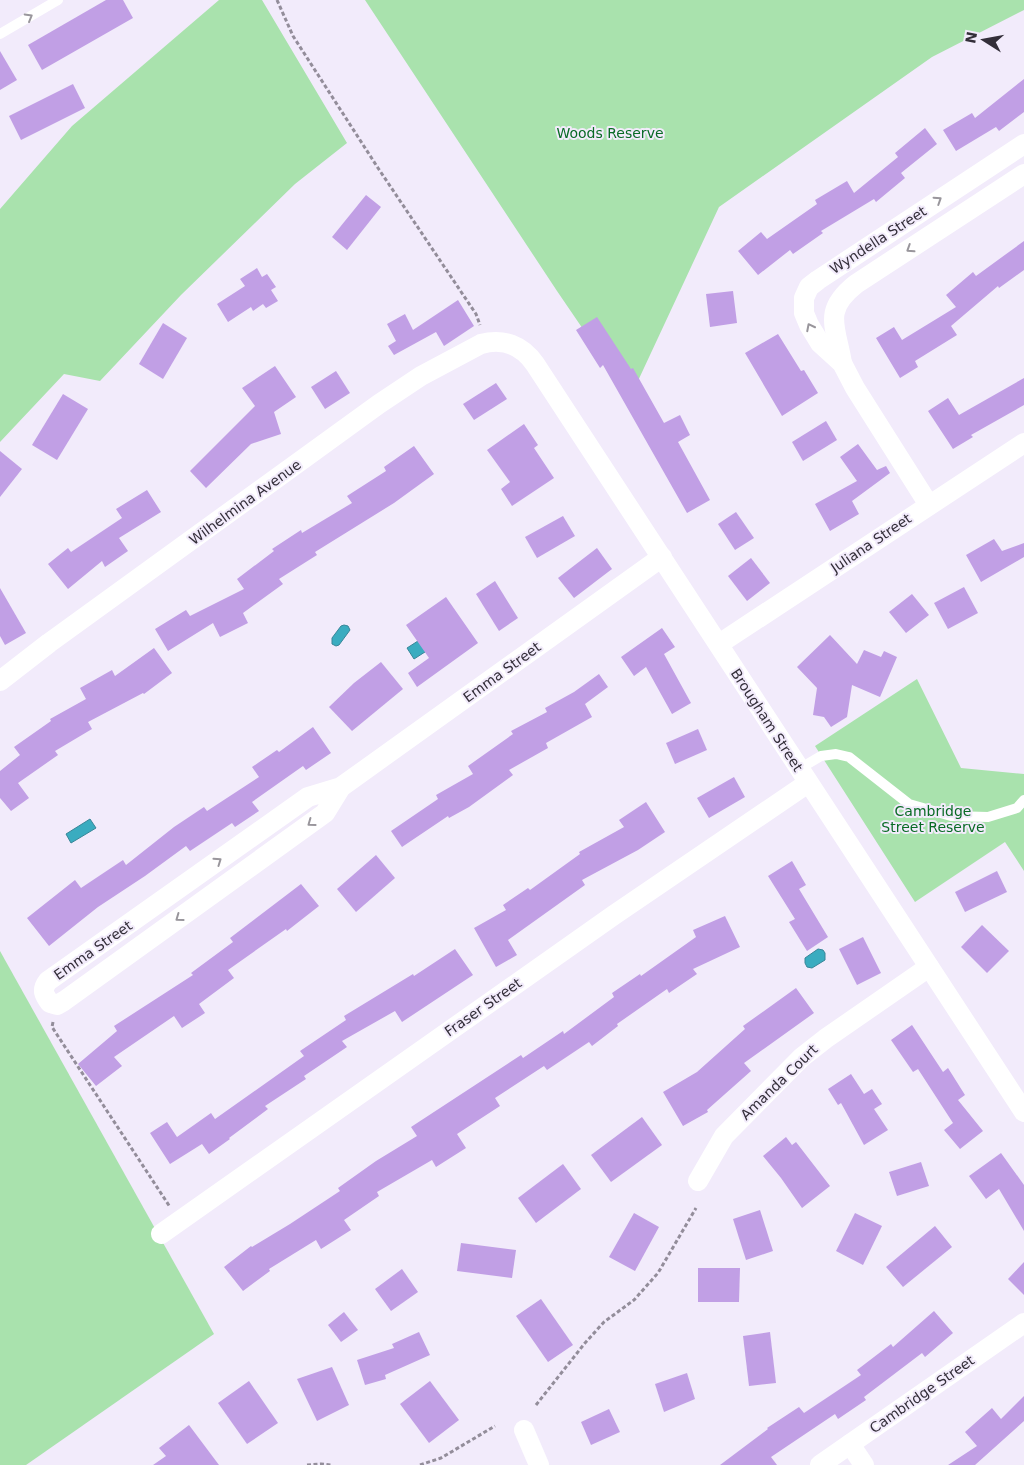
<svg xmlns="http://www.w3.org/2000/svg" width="1024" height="1465" font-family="'DejaVu Sans',sans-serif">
<rect width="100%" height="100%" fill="#f2ebfb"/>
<g fill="#a9e2ad">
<path d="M219,0H262L347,143L295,184L181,295L100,381L64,374L0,442V209L72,126Z"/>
<path d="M365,0H1024V10L932,57L719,207L630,398L557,291Z"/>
<path d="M917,679L961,768L1024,774V871L1005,842L915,902L815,746Z"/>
<path d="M0,951L214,1334L26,1465H0Z"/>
</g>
<g fill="#3aacc0" stroke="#388698">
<path d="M344,625L348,626L350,630L339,645L336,646L332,644V638L341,626Z"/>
<path d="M432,632L439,643L414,659L407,648Z"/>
<path d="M90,819L96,828L71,843L66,834Z"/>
<path d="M818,949L823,950L825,953V960L812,968L807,967L805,963V958Z"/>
</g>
<g fill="#c19fe5">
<path d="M106,0H123L133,18L42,70L28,45Z"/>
<path d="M0,51L17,80L0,90Z"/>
<path d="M1024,79V112L999,131L996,127L956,151L943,130L972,113L975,118Z"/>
<path d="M73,84L85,108L21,140L9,116Z"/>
<path d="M925,128L937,144L901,173L905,178L876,202L874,199L821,231L823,233L793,254L790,250L758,275L738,251L761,232L767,239L817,204L815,200L847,181L854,193L898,157L895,153Z"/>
<path d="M366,195L381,207L347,250L332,237Z"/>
<path d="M1024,241V270L999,288L998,286L951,326L957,335L915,361L918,367L900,378L876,338L894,327L902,340L956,307L946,295L973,272L976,276Z"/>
<path d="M257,268L262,277L267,274L276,287L271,290L278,301L266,308L263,304L253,311L251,307L228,322L217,304L245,286L240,279Z"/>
<path d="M733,291L737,323L710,327L706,294Z"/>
<path d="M458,300L474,326L444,346L436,332L394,355L388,346L396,341L387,324L405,314L413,330Z"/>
<path d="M597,317L631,369L633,368L664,423L680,415L690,435L678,442L710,500L687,513L603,365L600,368L576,330Z"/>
<path d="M163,323L187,338L163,379L139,364Z"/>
<path d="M778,334L801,371L804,370L818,393L782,416L745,353Z"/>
<path d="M275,366L296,397L274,412L281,434L251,444L206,488L190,471L255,406L242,388Z"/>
<path d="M336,371L350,393L325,409L311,387Z"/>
<path d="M1024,378V405L971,435L973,437L953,449L928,411L948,398L959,415Z"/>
<path d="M496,383L507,399L474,420L463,404Z"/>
<path d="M63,394L88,409L57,460L32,445Z"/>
<path d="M826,421L837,440L803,461L792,442Z"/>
<path d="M524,424L538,445L534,448L554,478L512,506L501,489L510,482L487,450Z"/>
<path d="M858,444L877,470L886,466L890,473L852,501L859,514L830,531L815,504L857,481L840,457Z"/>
<path d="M414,446L434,474L394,503L315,552L317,555L279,579L283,584L243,613L248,623L220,637L213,623L168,651L155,629L186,610L190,616L244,589L237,579L274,551L272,549L301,530L302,533L352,503L347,496L386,471L384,467Z"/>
<path d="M0,451L22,469L0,497Z"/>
<path d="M147,490L161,512L119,538L128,551L105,567L102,561L68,589L48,564L68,548L71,552L122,518L116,509Z"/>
<path d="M736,512L754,538L735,550L718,524Z"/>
<path d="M563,516L575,536L537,558L525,537Z"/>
<path d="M994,539L1002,551L1024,543V557L981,582L966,555Z"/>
<path d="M597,548L612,569L574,598L558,578Z"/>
<path d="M751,558L770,583L747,601L728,576Z"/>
<path d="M495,581L518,618L499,631L476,594Z"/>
<path d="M964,587L978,613L948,629L934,603Z"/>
<path d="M0,588L26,633L5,645L0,636Z"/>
<path d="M912,594L929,615L906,633L889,612Z"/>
<path d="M446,597L478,643L417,687L408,673L429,658L406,625Z"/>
<path d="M662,628L675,647L664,654L691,703L672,714L646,667L634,676L621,657Z"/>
<path d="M830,635L857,664L864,650L881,657L884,651L897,657L880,697L852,685L847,717L831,727L824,717L813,715L817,688L797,667Z"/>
<path d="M154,648L172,673L144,694L143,693L88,722L92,729L55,751L58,755L18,783L29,798L11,811L0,798V771L20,755L14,747L51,721L50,719L86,699L80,688L112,670L115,676Z"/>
<path d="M381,662L403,689L352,731L329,707L354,683Z"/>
<path d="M599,674L608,687L585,704L592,717L546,743L548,748L509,770L513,775L469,807L449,818L448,816L402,847L391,831L438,799L436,795L473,774L468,766L513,734L511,731L547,712L545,708L574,692Z"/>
<path d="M313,727L331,753L306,770L303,766L252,802L259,811L235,827L232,823L190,851L186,846L145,876L98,907L49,946L27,918L75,880L81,888L123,860L126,865L174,827L204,807L207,811L259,777L252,767L277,750L279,752Z"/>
<path d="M698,729L707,750L675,764L666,743Z"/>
<path d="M734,777L745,797L709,818L697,798Z"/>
<path d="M646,802L665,832L638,850L582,880L585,885L508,940L517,955L496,967L474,928L506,910L503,905L528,888L530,890L580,854L579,852L624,827L619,820Z"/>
<path d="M376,855L395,878L356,912L337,889Z"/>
<path d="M792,861L806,885L799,889L828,937L807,951L789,922L795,919L768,876Z"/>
<path d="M997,871L1007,892L965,912L955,892Z"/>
<path d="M301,884L319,906L287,931L286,929L228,970L234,978L199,1004L205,1013L182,1028L174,1016L114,1057L122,1066L96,1086L78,1064L117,1031L114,1026L193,975L191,973L233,942L230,938Z"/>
<path d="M725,916L740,947L693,969L697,974L669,993L667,989L617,1024L618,1026L592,1046L589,1042L547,1070L544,1066L495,1098L500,1106L457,1134L466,1148L436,1167L432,1160L377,1192L379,1196L344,1220L351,1230L321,1249L316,1240L269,1269L270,1271L243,1291L224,1267L251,1246L252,1247L290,1224L340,1191L338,1188L376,1161L417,1136L411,1127L521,1055L523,1058L563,1031L564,1034L614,997L612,993L640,974L641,976L696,937L693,930Z"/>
<path d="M982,925L1009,951L987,973L961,947Z"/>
<path d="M863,937L881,973L857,985L839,949Z"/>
<path d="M455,949L473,975L402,1022L395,1011L342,1041L347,1047L304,1076L306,1079L265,1106L268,1109L229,1138L230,1139L209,1154L202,1144L170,1164L150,1133L167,1122L177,1137L211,1113L215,1119L304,1056L300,1051L346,1020L344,1016L413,974L414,976Z"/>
<path d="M796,988L814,1013L744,1063L751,1071L707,1110L708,1112L683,1126L663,1092L697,1072L745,1029L743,1026Z"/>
<path d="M912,1025L943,1072L948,1068L965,1095L958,1100L983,1131L960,1149L944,1130L953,1123L918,1069L913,1072L891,1040Z"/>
<path d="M851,1074L864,1094L872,1089L882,1104L874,1109L888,1130L864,1145L841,1103L838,1105L828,1089Z"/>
<path d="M642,1117L662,1145L611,1182L591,1155Z"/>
<path d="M786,1137L792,1145L796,1142L830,1186L802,1208L781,1178L763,1156Z"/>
<path d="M1001,1153L1024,1185V1231L999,1189L986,1199L969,1176Z"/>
<path d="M921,1162L929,1186L897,1196L889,1172Z"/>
<path d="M563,1164L581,1189L536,1223L518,1198Z"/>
<path d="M760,1210L773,1251L746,1260L733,1219Z"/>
<path d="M634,1213L659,1227L635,1271L609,1257Z"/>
<path d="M855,1213L882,1226L863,1265L836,1251Z"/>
<path d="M935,1226L952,1247L903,1287L886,1267Z"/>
<path d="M461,1243L516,1250L512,1278L457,1271Z"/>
<path d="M1024,1262V1295L1008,1279Z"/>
<path d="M698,1268H740L739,1302H698Z"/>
<path d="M402,1269L418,1292L391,1311L375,1289Z"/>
<path d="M541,1299L573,1345L548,1362L516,1316Z"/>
<path d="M934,1311L953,1333L925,1357L922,1353L864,1397L866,1400L838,1419L835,1414L771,1457L777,1465H720L768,1429L767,1428L799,1407L804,1413L861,1375L857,1370L891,1344L893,1347Z"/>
<path d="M344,1312L358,1330L341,1342L328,1325Z"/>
<path d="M419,1332L430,1355L385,1375L386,1379L365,1385L357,1360L394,1348L392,1344Z"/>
<path d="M770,1332L776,1383L749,1386L743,1336Z"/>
<path d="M332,1367L349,1405L317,1421L297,1379Z"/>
<path d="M687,1373L695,1399L664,1412L655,1384Z"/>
<path d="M249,1381L278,1423L247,1444L218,1403Z"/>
<path d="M430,1381L459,1420L429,1443L400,1404Z"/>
<path d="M1024,1396V1421L975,1465H948L977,1446L965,1432L992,1408L1001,1419Z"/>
<path d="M609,1409L620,1432L591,1445L581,1422Z"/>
<path d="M189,1425L219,1465H153L166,1456L159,1448Z"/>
</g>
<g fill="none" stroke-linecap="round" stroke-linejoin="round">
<g stroke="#938d9a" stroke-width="3" stroke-dasharray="4 2.5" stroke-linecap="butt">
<path d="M277,0L293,36L378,168L476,314L480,325"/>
<path d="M53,1022L52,1027L170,1207"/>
<path d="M536,1405L585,1343L604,1322L634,1300L658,1273L696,1208"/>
<path d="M307,1465L321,1464L331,1465"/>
<path d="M420,1465L441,1458L495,1426"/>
</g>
<g stroke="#fff" stroke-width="10">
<path d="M0,34L58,0"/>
<path d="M799,769L821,756L836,754L849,757L909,804L951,816L988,817L1017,808L1024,800"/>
</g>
<g stroke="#fff" stroke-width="20">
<path d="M842,363C836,326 822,311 856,284L1024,174"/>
<path d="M929,505L855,388L842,363L820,343L809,325L804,313V298L809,287L818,280L1024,144"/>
<path d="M719,644L1024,443"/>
<path d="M0,681L49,643L379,404L421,376L481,344C503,338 522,345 535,364L1024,1112"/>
<path d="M341,787L325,813L64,1001L57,1005L50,1003C44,995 41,990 48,981L308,797L341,787L662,557"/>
<path d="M698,1181L724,1136L802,1057L825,1039L929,967"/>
<path d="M161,1234L614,915L808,783"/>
<path d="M524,1430L539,1465"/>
<path d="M850,1444L864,1465"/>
<path d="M820,1465L1024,1323"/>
</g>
</g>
<defs><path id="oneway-chevron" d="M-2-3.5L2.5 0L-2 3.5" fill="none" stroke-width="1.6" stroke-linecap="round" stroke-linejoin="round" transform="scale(1.25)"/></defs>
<g stroke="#99969c">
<use href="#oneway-chevron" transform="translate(29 17) rotate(-30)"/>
<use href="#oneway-chevron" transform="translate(938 200) rotate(-33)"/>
<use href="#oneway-chevron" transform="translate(910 249) rotate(147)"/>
<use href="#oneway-chevron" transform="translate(810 327) rotate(-117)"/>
<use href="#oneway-chevron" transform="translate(311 823) rotate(144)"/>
<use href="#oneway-chevron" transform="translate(218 861) rotate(-35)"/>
<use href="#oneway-chevron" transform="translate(179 918) rotate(144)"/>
</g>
<g text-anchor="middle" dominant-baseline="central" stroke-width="4" stroke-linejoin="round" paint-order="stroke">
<g font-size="14" fill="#096b25" stroke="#f2ebfb">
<text x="610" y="133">Woods Reserve</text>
<text x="933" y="811">Cambridge<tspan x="933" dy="16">Street Reserve</tspan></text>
</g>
<g font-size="14" fill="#332e39" stroke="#f2ebfb">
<text transform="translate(878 240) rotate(-33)">Wyndella Street</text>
<text transform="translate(245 502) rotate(-36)">Wilhelmina Avenue</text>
<text transform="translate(871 543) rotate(-34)">Juliana Street</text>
<text transform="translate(502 672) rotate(-36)">Emma Street</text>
<text transform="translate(767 720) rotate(57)">Brougham Street</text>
<text transform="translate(93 950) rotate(-35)">Emma Street</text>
<text transform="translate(483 1007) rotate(-35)">Fraser Street</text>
<text transform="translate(779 1082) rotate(-44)">Amanda Court</text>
<text transform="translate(922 1394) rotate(-35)">Cambridge Street</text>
</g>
</g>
<g transform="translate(984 40) rotate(281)" stroke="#f2ebfb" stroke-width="4" paint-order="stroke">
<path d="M0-4L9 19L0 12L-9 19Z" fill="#332e39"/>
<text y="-8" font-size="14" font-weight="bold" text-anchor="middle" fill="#332e39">N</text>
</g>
</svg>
